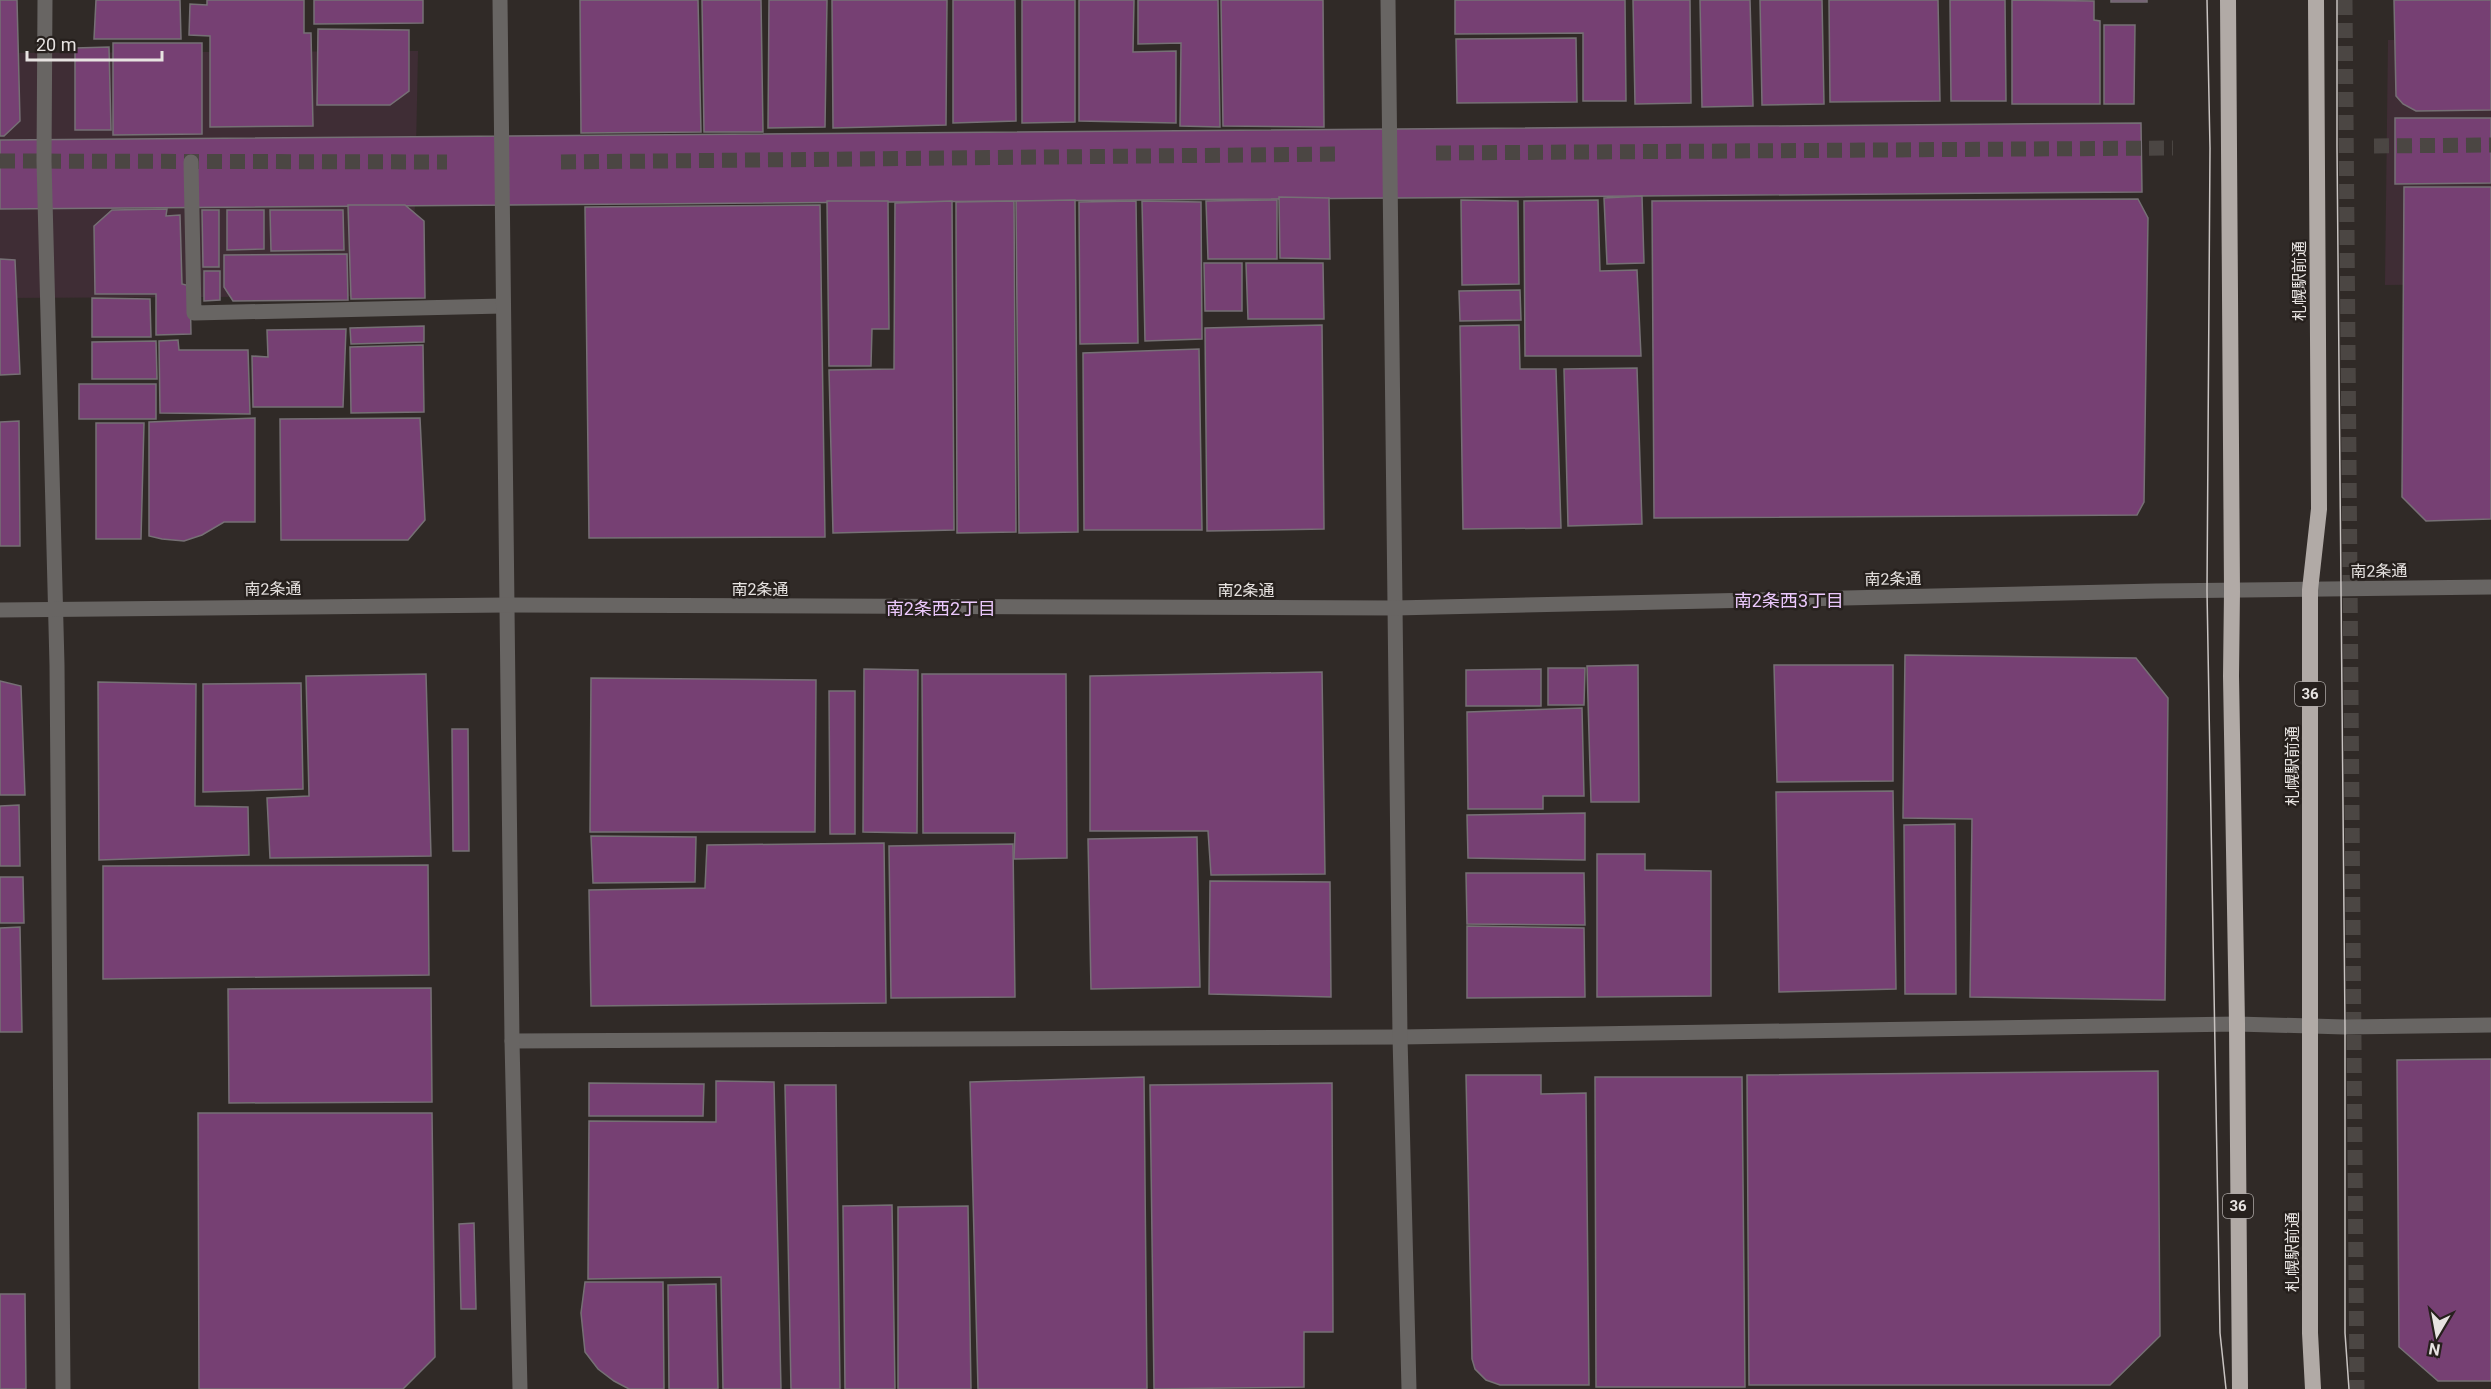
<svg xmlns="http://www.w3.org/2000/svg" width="2491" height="1389" font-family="Roboto,'Noto Sans JP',sans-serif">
<rect width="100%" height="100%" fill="#302a27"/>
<g fill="#3f2d35">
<path d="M2388,40H2491V284L2385,285Z"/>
<path d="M418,51L413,296L0,298V53Z"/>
</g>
<g fill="#764073" stroke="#767075" stroke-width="1.5">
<path d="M0,0H17L20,121L4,136H0Z"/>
<path d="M96,0H180L181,39H94Z"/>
<path d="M207,0H304V33H311L313,126L210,127V36L189,35L190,4L207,5Z"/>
<path d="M314,0H423V23L314,24Z"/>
<path d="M580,0H698L701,132L581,133Z"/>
<path d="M702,0H761L763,132H704Z"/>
<path d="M769,0H827L825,127L768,128Z"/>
<path d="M832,0H947L946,125L833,128Z"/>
<path d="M953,0H1015L1016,121L953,123Z"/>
<path d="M1022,0H1075V122L1022,123Z"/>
<path d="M1079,0H1134L1133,52L1176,51V123L1079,121Z"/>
<path d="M1138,0H1218L1220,127L1180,126L1181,43L1138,44Z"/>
<path d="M1221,0H1323L1324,127L1223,126Z"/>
<path d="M1455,0H1625L1626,101H1583V33L1455,34Z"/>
<path d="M1633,0H1690L1691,103L1635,104Z"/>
<path d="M1700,0H1750L1753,106L1702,107Z"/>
<path d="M1760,0H1822L1824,104L1762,105Z"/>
<path d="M1829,0H1938L1940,101L1830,102Z"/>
<path d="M1950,0H2005L2006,101H1951Z"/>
<path d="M2012,0L2094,1V20L2100,21V104H2012Z"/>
<rect x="2111" y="0" width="36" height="2"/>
<path d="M2394,0H2491V110L2416,111L2403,104L2396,96Z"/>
<path d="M2104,25H2135L2134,104H2104Z"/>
<path d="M318,29L409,30V91L390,105H317Z"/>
<path d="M1576,38L1577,102L1457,103L1456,39Z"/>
<path d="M113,43H202V134L113,135Z"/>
<path d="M109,47L111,130H75V48Z"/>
<path d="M2395,118H2491V183L2395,184Z"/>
<path d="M2141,123L2142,192L0,209V140Z"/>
<path d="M2404,187H2491V519L2426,521L2402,497Z"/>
<path d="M1642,196L1644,263L1607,264L1604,198Z"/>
<path d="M1279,197L1329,198L1330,259L1280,258Z"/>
<path d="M2138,199L2148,218L2144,502L2137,515L1654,518L1652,201Z"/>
<path d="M1075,200L1078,532L1019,533L1016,201Z"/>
<path d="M1277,200V259H1208L1206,201Z"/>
<path d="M1461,200L1518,201L1519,284L1462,285Z"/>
<path d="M1598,200L1600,271L1637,270L1641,356H1525L1524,201Z"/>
<path d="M827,201H888L889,329H872L871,366H829Z"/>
<path d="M952,201L954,530L833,533L829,370L894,369L895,203Z"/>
<path d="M1014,201L1016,532L957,533L956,202Z"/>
<path d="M1136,201L1138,343L1080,344L1079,202Z"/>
<path d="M1142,201L1201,202L1202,339L1145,341Z"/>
<path d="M348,205H405L424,221L425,298L351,299Z"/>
<path d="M820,205L825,537L589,538L585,207Z"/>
<path d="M167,209L166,216L180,215L182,284L190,286L191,334L156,335V294H95L94,226L112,210Z"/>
<path d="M202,210H219V267H203Z"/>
<path d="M227,210H264V249L227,250Z"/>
<path d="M270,210H343L344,250L271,251Z"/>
<path d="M347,254L348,300L233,301L224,287V255Z"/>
<path d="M0,259L15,260L20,374L0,375Z"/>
<path d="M1204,263H1242V311H1205Z"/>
<path d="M1246,263H1323L1324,319H1248Z"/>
<path d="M204,271H220V300L204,301Z"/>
<path d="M1520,290L1521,320L1460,321L1459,291Z"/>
<path d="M92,298L150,299L151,337H92Z"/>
<path d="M1322,325L1324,529L1207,531L1205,328Z"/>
<path d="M1519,325L1520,369H1556L1561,528L1463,529L1460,326Z"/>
<path d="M424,326V342L351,344L350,328Z"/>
<path d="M346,329L343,407H253L252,356L268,357L267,330Z"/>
<path d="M178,340L179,350H248L250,414L160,413L159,341Z"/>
<path d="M156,341L157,379H92V342Z"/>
<path d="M423,345L424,412L351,413L350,347Z"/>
<path d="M1199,349L1202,530H1084L1083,353Z"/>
<path d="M1637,368L1642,524L1568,526L1564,369Z"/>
<rect x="79" y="384" width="77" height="35"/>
<path d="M255,418V522H224L202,535L184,541L162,539L149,536V422Z"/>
<path d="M420,418L425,520L408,540H281L280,419Z"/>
<path d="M19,421L20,546H0V422Z"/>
<path d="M96,423H144L141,539H96Z"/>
<path d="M1905,655L2136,658L2168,698L2165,1000L1970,997L1972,819L1903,818Z"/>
<path d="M1638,665L1639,802H1591L1587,666Z"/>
<path d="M1774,665H1893V781L1777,782Z"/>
<path d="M1548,668H1585L1584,705H1548Z"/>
<path d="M864,669L918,670L917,833L863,832Z"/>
<path d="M1541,669V706H1466V670Z"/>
<path d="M1322,672L1325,874L1211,875L1208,831H1090V676Z"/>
<path d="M426,674L431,856L270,858L267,798L309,796L306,676Z"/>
<path d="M922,674H1066L1067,858L1014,859L1015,833H923Z"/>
<path d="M591,678L816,680L815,832H590Z"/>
<path d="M0,681L21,686L25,795H0Z"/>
<path d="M98,682L196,684L195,806L248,807L249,855L99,860Z"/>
<path d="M301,683L303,789L203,792V684Z"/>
<path d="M829,691H855V834H830Z"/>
<path d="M1582,708L1584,796H1543V809H1468L1467,712Z"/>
<path d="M452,729H468L469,851H453Z"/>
<path d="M1893,791L1896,989L1779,992L1776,792Z"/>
<path d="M19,805L20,866H0V806Z"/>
<path d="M1585,813V860L1468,858L1467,815Z"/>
<path d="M1955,824L1956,994H1905L1904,825Z"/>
<path d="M591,836L696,837L695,882L593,883Z"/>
<path d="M1197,837L1200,987L1091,989L1088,839Z"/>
<path d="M884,843L886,1003L591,1006L589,890L705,888L707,845Z"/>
<path d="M1013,844L1015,997L891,998L889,846Z"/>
<path d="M1597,854H1645V870L1711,871V996L1597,997Z"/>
<path d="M428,865L429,975L103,979V866Z"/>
<path d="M1466,873H1584L1585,925L1467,924Z"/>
<path d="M0,877H23L24,923H0Z"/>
<path d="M1210,881L1330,882L1331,997L1209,994Z"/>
<path d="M1467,926L1584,928L1585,997L1467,998Z"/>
<path d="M20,927L22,1032H0V928Z"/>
<path d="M431,988L432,1102L229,1103L228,989Z"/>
<path d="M2491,1059V1381H2438L2399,1347L2397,1060Z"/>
<path d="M2158,1071L2160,1336L2110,1385H1749L1747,1075Z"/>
<path d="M1466,1075H1541V1094L1586,1093L1589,1385H1500L1486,1380L1475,1369L1472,1359Z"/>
<path d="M1144,1077L1147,1389H978L970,1082Z"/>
<path d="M1595,1077H1742L1745,1387H1596Z"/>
<path d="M716,1081L774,1082L781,1389H723L721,1277L588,1279L589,1121L716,1122Z"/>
<path d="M589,1083L704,1084L703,1116H589Z"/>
<path d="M1332,1083L1333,1332H1304V1387L1154,1389L1150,1085Z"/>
<path d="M785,1085H836L840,1389H791Z"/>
<path d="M198,1113H432L435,1357L403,1389H199Z"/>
<path d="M892,1205L895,1389H845L843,1206Z"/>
<path d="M968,1206L971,1389H898V1207Z"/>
<path d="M474,1223L476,1309H461L459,1224Z"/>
<path d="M585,1282H663L664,1389H629L614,1381L598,1369L585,1352L581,1313Z"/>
<path d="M716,1284L718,1389H669L668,1285Z"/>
<path d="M0,1294H25L26,1389H0Z"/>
</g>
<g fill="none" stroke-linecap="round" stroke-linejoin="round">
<g stroke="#4b4643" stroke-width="15" stroke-dasharray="15 8" stroke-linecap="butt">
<path d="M2345,0L2357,1389"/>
<path d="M2374,146L2491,145"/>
<path d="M1436,153L2173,148"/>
<path d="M0,161L447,162"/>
<path d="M561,162L1340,154"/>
</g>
<g stroke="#686563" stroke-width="15">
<path d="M45,0L44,161L57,665L63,1389"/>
<path d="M191,162L194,313L503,306"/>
<path d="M512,1041L1400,1037L2237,1024L2345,1027L2491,1025"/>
</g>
<g stroke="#686563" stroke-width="15">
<path d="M500,0L512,1041L520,1389"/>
<path d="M1388,0L1400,1037L1409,1389"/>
<path d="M0,610L507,605L1395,608L2156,591L2491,587"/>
</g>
<g stroke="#b1aaa6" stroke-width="16">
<path d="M2228,0L2232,591L2231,676L2237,1024L2240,1389"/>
<path d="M2313,1389L2310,1333V590L2319,509L2316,0"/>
</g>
<g stroke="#c8c3c1" stroke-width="1.5">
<path d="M2207,0L2210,148L2207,591L2220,1333L2226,1389"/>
<path d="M2337,0V147L2345,1027V1333L2349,1389"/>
</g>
</g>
<g text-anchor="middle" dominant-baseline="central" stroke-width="5" stroke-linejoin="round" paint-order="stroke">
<g fill="#26201d" stroke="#ada8a6" stroke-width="1.5">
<rect x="2295" y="682" width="30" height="24" rx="4.5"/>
<rect x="2223" y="1194" width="30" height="24" rx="4.5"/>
</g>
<g font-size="15" font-weight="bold" fill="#e7e3e1">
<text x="2310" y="694">36</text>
<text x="2238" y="1206">36</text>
</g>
<g font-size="16" fill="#e7e3e1" stroke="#26201d">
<text transform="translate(2299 281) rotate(-90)">札幌駅前通</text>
<text transform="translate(2379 571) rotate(-1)">南2条通</text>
<text transform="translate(1893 579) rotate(-1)">南2条通</text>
<text transform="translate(273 589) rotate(-1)">南2条通</text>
<text x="760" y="589">南2条通</text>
<text x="1246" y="590">南2条通</text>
<text transform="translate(2292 766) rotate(-90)">札幌駅前通</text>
<text transform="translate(2292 1252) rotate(-90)">札幌駅前通</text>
</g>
<g font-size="18" fill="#eac7fb" stroke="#26201d">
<text x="1789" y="600">南2条西3丁目</text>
<text x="941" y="608">南2条西2丁目</text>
</g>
</g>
<g transform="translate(2437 1335) rotate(190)" stroke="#26201d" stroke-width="4.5" paint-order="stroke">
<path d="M0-4.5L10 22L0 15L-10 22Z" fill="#e7e3e1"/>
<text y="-9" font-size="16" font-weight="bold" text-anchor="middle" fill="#e7e3e1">N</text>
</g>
<path d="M27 51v9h135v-9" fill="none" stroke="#e7e3e1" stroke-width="3"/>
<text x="36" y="51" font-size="18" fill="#e7e3e1" stroke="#26201d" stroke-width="4.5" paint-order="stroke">20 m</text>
</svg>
